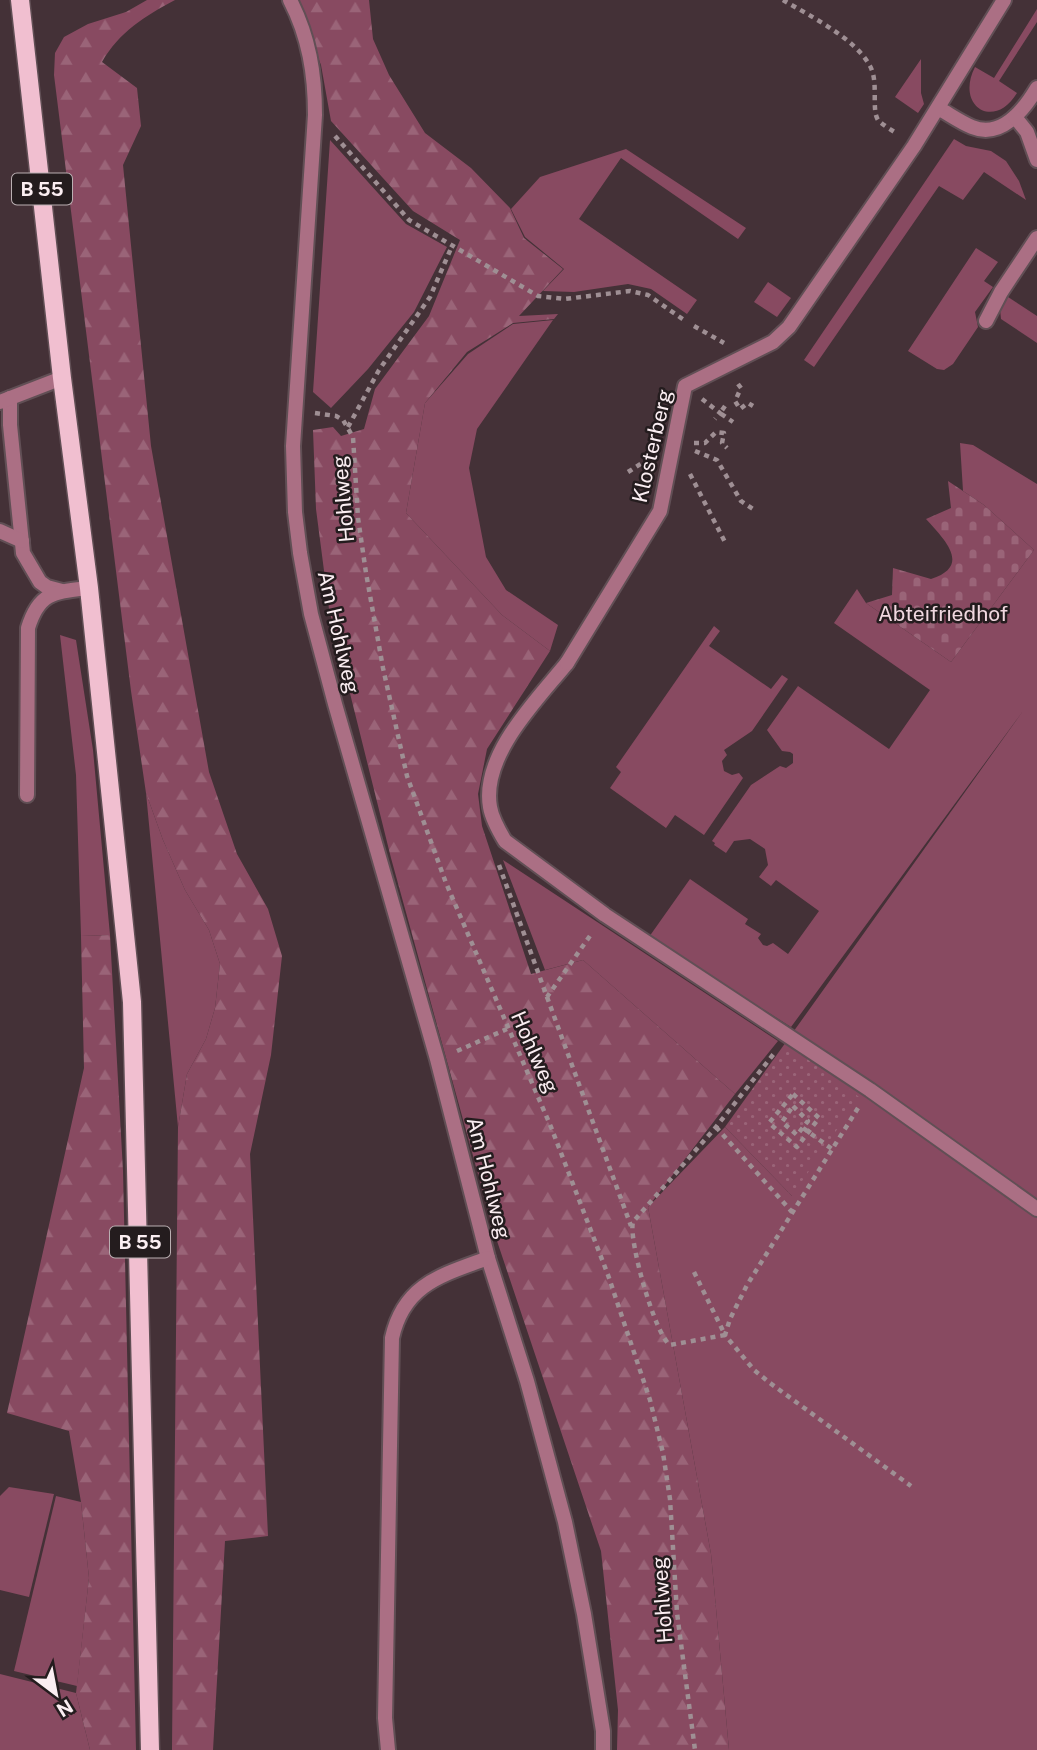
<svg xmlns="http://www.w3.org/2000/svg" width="1037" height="1750" font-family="'Public Sans',sans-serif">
<defs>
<pattern id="forest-firs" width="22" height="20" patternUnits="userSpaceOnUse" patternTransform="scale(1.75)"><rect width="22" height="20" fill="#884a61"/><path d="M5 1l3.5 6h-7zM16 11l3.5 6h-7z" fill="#9a6478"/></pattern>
<pattern id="cemetery-stones" width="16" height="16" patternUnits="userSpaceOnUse" patternTransform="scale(1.75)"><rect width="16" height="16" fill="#884a61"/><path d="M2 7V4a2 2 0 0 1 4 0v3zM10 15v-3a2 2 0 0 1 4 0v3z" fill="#9a6478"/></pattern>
<pattern id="park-dots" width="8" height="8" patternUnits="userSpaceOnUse" patternTransform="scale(1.75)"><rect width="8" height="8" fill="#884a61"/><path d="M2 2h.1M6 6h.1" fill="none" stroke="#9a6478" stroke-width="1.8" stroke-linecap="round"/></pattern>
</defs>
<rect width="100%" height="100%" fill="#443137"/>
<g fill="#884a61">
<path d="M1037,9V22L999,81L1017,93C994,131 955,106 975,67L994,78Z"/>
<path d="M921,59V93L924,104L918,113L895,97Z"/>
<path d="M954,139L966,146L991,151L1006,161L1019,181L1026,200L984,172L963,200L939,186L814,367L804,360Z"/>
<path d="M330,140L406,224L447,247L414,312L368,369L331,408L313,392Z"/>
<path d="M626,149L746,228L738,239L621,158L579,219L697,300L687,314L651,289L628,284L574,292L543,291L564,269L525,237L511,209L540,177Z"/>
<path d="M976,248L998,262L984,281L993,287L975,312L978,327L953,364L944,370L937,369L908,351Z"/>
<path d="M768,282L791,298L777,317L754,302Z"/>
<path d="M1008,297L1037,316V343L1001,319L1000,309Z"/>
<path d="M553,320L477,429L469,468L486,557L506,590L558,625L550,651L502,615L406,513L425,403L468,354L513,324Z"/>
<path d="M960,443L973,445L1037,484V1750H729L711,1554L648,1207L725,1127L792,1196L786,1042L1023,711L791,1027L649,937L690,879L748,919L745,924L761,934L758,938L763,945L767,946L773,943L788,954L819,911L776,880L771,886L759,877L768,865L765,849L750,839L734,841L726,853L714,845L715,843L712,841L751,785L780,766L786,768L793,763V754L790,752L782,751L767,730L798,686L889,749L930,690L834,623L857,589L866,603L951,662L1034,550L984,505L963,491Z"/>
<path d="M714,626L720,631L709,646L771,689L782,675L788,679L752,731L724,750L727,755L722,761L724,771L732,775L739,773L743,778L704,835L675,815L666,828L610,788L621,772L616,767Z"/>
<path d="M60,635L76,640L93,750L110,935L81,936L76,775Z"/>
<path d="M146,793L163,840L185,890L209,930L220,964L215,1008L206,1039L187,1074L178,1127Z"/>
<path d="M503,860L778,1041L735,1094L583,960L545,970Z"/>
<path d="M9,1487L54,1494L29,1597L0,1590V1496Z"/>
<path d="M56,1496L81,1502L89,1578L77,1686L14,1671Z"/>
<path d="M0,1674L76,1693L90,1750H0Z"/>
</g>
<g fill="url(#forest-firs)">
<path d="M147,0H175C145,16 119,32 102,62L137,88L141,126L123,165L151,446L209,772L237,854L268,909L282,956L271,1055L250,1154L268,1536L225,1541L213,1750H172L178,1127L187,1074L206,1039L215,1008L220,964L209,930L185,890L163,840L146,793L131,691L54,75L55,53L64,37L88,24L126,12Z"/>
<path d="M296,0H369L373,39L389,75L425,133L471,168L510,208L524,238L563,269L519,316L558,314L554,319L513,323L467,352L425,403L406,513L502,615L550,651L487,749L478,794L482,826L531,974L583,960L735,1094L648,1207L711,1554L729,1750H617L618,1710L601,1551L494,1232L391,858L329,609L316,509L313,430L333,427L341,436L364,429L375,389L429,316L460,240L413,211L331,121L321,65Z"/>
<path d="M110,935L123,1171L136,1750H90L76,1693L89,1578L81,1502L69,1431L7,1413L84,1068L81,936Z"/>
</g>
<path fill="url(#cemetery-stones)" d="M948,481L984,505L1034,550L951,662L866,603L892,595L893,568L931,579C973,566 943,538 926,519L951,508Z"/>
<path fill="url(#park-dots)" d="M786,1042L859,1097L792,1196L725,1127Z"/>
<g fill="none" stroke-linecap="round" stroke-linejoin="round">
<g stroke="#614f55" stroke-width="18">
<g id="lane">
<path d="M938,108C949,114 960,122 972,127C1001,139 1024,110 1037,88"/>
<path d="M1015,117L1027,132L1037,160"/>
<path d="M986,321L1001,292L1037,238"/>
<path d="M10,398V425L23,553L40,582L47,587L62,591"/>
<path d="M0,531L22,541"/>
<path d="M567,663C537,700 481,755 490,807C492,819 499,831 505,841L605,915L870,1090L1037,1209"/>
<path d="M27,795L28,628C39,592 54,592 89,588"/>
</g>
</g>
<g stroke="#614f55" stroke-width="18">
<g id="street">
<path d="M290,0C309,37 315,74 315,115L293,446L295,512L300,553L311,614L335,704L437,1059L488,1258L527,1381L565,1522L584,1614L603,1731V1750"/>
<path d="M0,402L62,378"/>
<path d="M567,663L660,511L685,386L773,342L789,327L914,146L1004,0"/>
<path d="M388,1750L385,1718L392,1338C404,1284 442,1275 488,1258"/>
</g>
</g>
<g stroke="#614f55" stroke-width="21">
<path id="primary" d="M20,0L62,378L89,588L132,1002L150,1750"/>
</g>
<g stroke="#9f8f94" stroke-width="4.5" stroke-dasharray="5 5" stroke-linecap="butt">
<path d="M783,0C810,16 855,38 870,66C879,82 871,109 878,120C883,125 890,129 896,133"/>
<path d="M335,136L409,220L538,296L565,299L630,291L648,295L684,320"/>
<path d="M694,326L724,343"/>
<path d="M738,384L741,388L735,401L740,409L748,403L753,406"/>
<path d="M702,399L720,413L715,419"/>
<path d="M725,406L720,413L733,422"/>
<path d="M315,413L336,416L343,420L353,437L358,518L366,573L383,668L407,776L446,883L551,1127L608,1275L650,1400L663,1453L670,1499L677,1613L695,1750"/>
<path d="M348,427L379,370L430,297L452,246"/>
<path d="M694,443H705L716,432L724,433L722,443L727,448"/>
<path d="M695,451L717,460L741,501L753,509"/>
<path d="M628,472L648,459"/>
<path d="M690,474L726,544"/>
<path d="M499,865L547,997L592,933"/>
<path d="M547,997L631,1226"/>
<path d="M457,1051L507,1029"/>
<path d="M793,1094L819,1118L797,1147L769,1123Z"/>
<path d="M793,1106L808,1121L797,1135L782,1122Z"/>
<path d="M858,1108L747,1285L730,1319L725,1335L754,1370L770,1383L911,1486"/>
<path d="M716,1127L792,1212"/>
<path d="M803,1128L832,1149"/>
<path d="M694,1272L725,1335L670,1345C655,1335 628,1239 633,1222L716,1127L776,1051"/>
</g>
<use href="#lane" stroke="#ab6f84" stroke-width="14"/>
<use href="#street" stroke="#ab6f84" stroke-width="14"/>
<use href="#primary" stroke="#f1bfd0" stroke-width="18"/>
</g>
<g text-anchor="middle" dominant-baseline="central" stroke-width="5" stroke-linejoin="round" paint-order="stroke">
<g fill="#241c1e" stroke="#baafb2" stroke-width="2">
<rect x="12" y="173.5" width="60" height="31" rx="5"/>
<rect x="110" y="1226.5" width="60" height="31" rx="5"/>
</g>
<g font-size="19" font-weight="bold" fill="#fbeef2">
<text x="42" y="189">B 55</text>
<text x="140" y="1242">B 55</text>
</g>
<g font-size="21" fill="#fbeef2" stroke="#241c1e">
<text transform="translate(652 446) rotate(-77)">Klosterberg</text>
<text transform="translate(343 499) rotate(-95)">Hohlweg</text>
<text transform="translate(339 632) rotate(77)">Am Hohlweg</text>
<text transform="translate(535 1052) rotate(66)">Hohlweg</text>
<text transform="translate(489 1178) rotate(76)">Am Hohlweg</text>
<text transform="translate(662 1600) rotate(-94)">Hohlweg</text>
</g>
<g font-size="21" fill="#f0d7df" stroke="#241c1e">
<text x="943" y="613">Abteifriedhof</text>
</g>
</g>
<g transform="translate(56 1694) rotate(148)" stroke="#241c1e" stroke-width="5" paint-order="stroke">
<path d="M0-5L12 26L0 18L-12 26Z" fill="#fbeef2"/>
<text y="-10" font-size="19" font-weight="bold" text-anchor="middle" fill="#fbeef2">N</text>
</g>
</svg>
